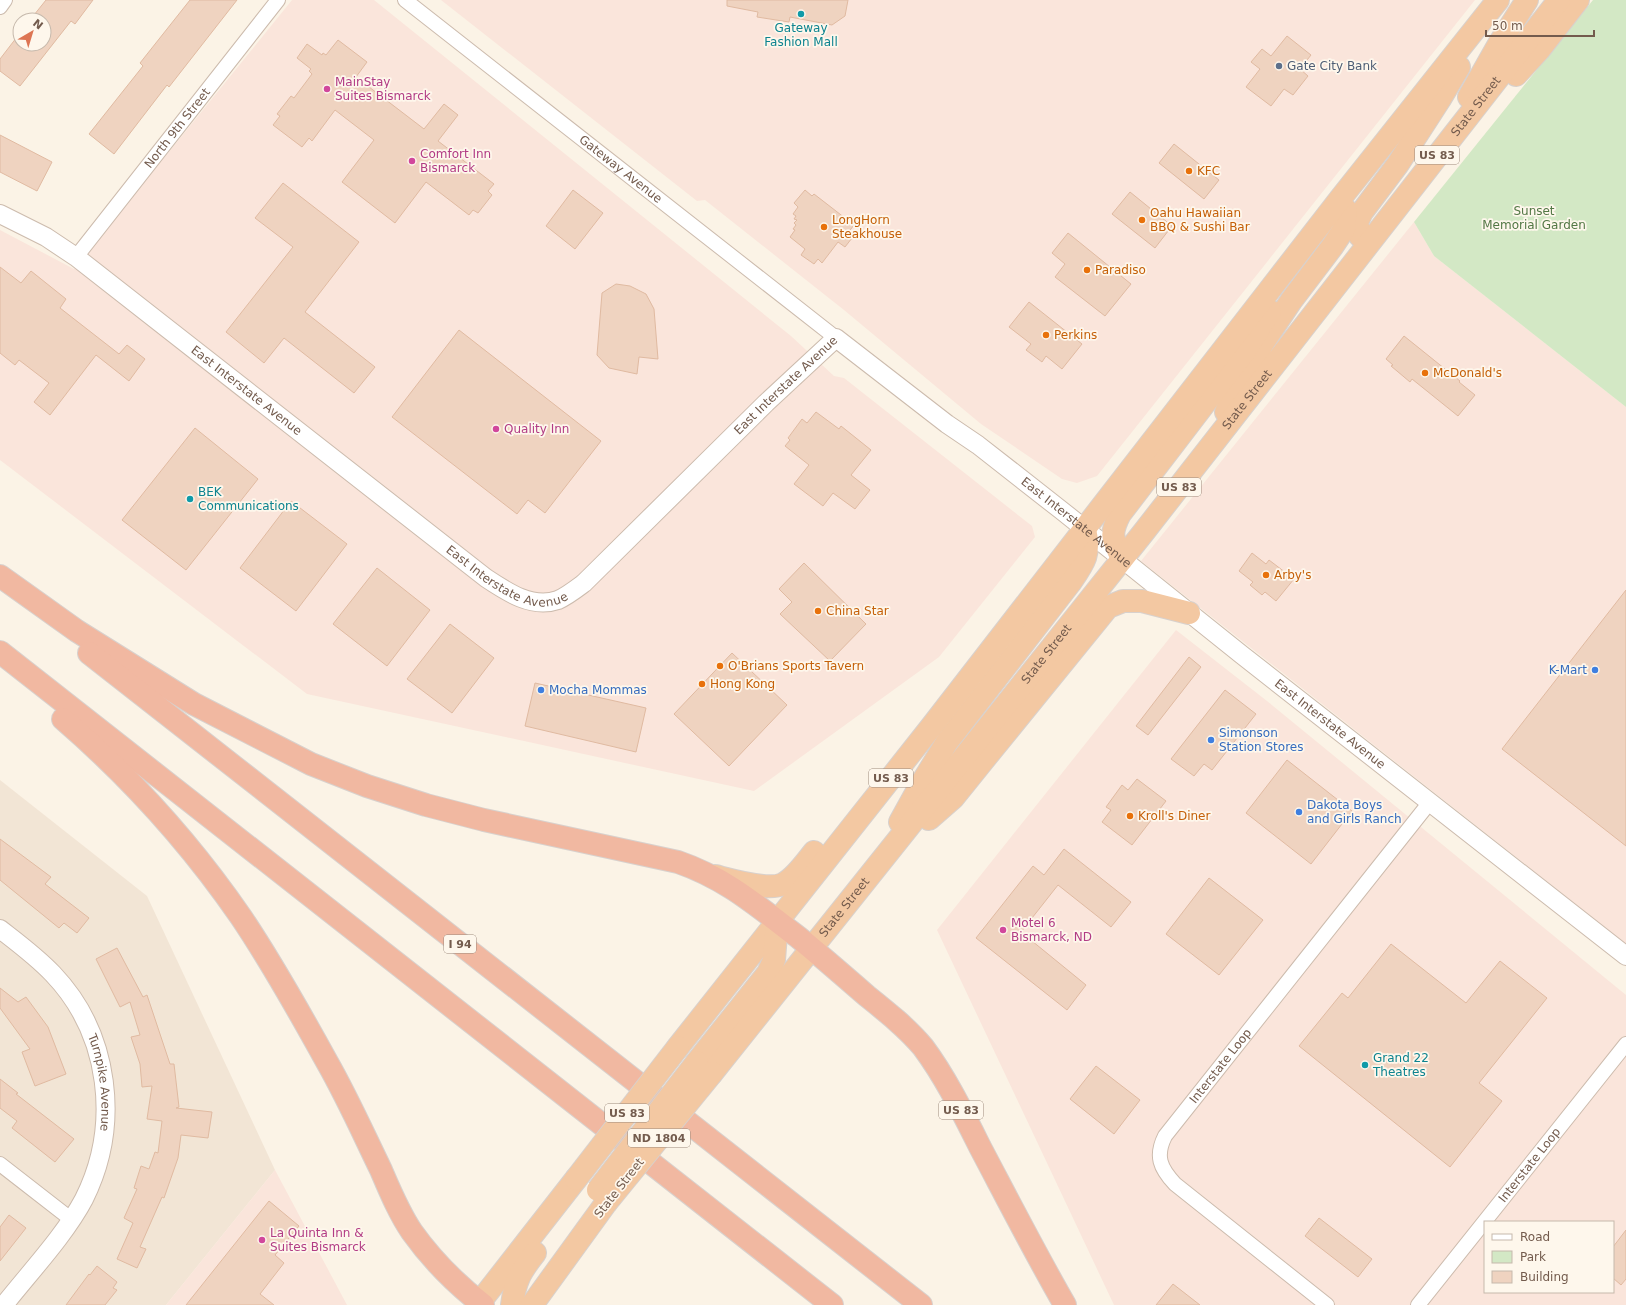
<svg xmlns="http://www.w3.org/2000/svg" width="1626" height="1305" font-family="'DejaVu Sans',sans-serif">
<rect width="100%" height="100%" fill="#fbf3e6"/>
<path fill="#f2e5d5" d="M0,780L147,896L275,1170L166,1305H0Z"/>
<g fill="#fae5db" fill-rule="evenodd">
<path d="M292,0H374L791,336L834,376L844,378L1032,526L1035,537L939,657L754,791L307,694L0,460V230L74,269Z"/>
<path d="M441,0H1475L1097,476L1077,483L1062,479L981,424L844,310L705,200L697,201Z"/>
<path d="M1414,222L1434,256L1626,407V944L1141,561Z"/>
<path d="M1176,630L1267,701L1626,995V1305H1114L937,930ZM1485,1222H1613V1292H1485Z"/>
<path d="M275,1170L347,1305H166Z"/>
</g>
<path fill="#d3e8c5" d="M1593,0H1626V407L1434,256L1414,222Z"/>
<g fill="#efd3c0" stroke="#e0baa1">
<path d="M46,0H93L75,24L71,21L20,86L0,71V59L20,33V44H44V20H30Z"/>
<path d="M190,0H237L169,87L167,85L114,154L89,134L143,66L140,63Z"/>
<path d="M727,0H848L845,16L832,25L790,17L789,22L757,17L758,12L727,6Z"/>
<path d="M1287,36L1311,55L1300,69L1308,76L1293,95L1284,89L1271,106L1246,87L1260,69L1251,62L1262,49L1271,56Z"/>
<path d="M338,40L367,62L356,77L424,129L444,104L458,115L438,141L494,184L488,191L492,195L478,213L473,210L469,215L426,182L395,223L342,182L374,140L335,110L312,141L309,138L302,147L273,125L280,116L277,114L291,96L294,98L312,74L309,71L311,69L297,58L307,44L322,55L323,53L326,55Z"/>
<path d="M0,135L52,162L37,191L0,172Z"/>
<path d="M1174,144L1219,180L1204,199L1159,163Z"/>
<path d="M283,183L359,242L305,312L375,367L354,393L284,338L264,363L226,332L293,247L255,218Z"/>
<path d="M573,190L603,213L575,249L546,226Z"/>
<path d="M805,190L812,196L814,194L854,225L847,234L852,238L845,247L838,242L822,263L818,259L814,264L801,255L805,249L790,237L795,230L793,229L796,225L794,223L797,220L794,219L796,216L793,214L798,207L794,203Z"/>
<path d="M1130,192L1172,226L1155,248L1112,214Z"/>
<path d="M1068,233L1131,284L1105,316L1055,277L1065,264L1052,253Z"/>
<path d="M0,267L21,283L31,271L66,299L60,308L119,354L127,345L145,359L129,381L96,355L50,415L34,402L49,383L19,360L15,365L0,353Z"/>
<path d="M616,284L630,286L646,294L654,309L658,359L639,357L637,374L609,368L597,355L602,293Z"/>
<path d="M1029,302L1082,344L1062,369L1046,356L1042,362L1026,350L1031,344L1009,327Z"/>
<path d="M459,330L601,441L545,513L528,500L517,514L392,417Z"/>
<path d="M1404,336L1460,381L1459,382L1475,395L1458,416L1412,379L1410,382L1391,366L1393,365L1386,359Z"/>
<path d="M816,412L839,429L841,426L871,450L851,475L870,490L855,509L833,493L823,506L794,484L809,465L785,446L790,440L788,438L802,419L807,423Z"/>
<path d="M195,428L258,479L186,570L122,520Z"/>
<path d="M291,501L347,544L296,611L240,568Z"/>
<path d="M1252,553L1266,564L1269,560L1294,579L1276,601L1265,592L1262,595L1250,585L1253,582L1239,571Z"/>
<path d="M804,563L866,624L830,661L780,614L792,602L779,589Z"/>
<path d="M377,568L430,610L387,666L333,624Z"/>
<path d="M1626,590V846L1502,749Z"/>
<path d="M450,624L494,658L452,713L407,679Z"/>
<path d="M732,653L787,705L729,766L674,714Z"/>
<path d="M1189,657L1201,667L1148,735L1136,726Z"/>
<path d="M535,683L646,708L636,752L525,726Z"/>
<path d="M1225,690L1256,714L1212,770L1204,764L1194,776L1171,759Z"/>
<path d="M1287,760L1352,811L1311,864L1246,813Z"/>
<path d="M1137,779L1166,801L1132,845L1102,822L1111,810L1106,807L1122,785L1128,790Z"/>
<path d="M0,839L51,877L45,884L89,918L77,933L64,923L59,928L0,880Z"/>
<path d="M1064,849L1131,902L1111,927L1058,885L1021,932L1086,985L1067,1010L976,938L1033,866L1044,875Z"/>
<path d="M1209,878L1263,920L1219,975L1166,934Z"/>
<path d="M1391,944L1466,1003L1500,961L1547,998L1479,1083L1502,1101L1450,1167L1299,1046L1342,993L1348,998Z"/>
<path d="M117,948L143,997L147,995L170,1064H174L179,1107L176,1108L212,1112L208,1138L181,1135L178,1158L164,1198L162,1197L140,1247L146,1249L137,1268L117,1259L133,1223L124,1218L137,1189L134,1188L141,1166L149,1169L155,1152L158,1153L162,1121L147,1119L152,1086L142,1087L140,1064L131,1037L140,1035L130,1002L120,1007L96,959Z"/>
<path d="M0,988L18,1002L26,997L48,1027L66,1074L35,1086L22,1052L30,1049L0,1008Z"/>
<path d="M1096,1066L1140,1100L1114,1134L1070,1099Z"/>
<path d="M0,1079L18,1093L16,1094L74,1139L55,1162L12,1128L17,1121L0,1108Z"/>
<path d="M269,1201L299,1226L275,1255L284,1263L260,1294L274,1305H186Z"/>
<path d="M9,1215L26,1228L0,1261V1227Z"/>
<path d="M1319,1218L1372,1259L1358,1277L1305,1236Z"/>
<path d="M1626,1230V1279L1621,1285L1613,1278V1247Z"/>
<path d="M97,1266L117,1282L113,1288L117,1290L105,1305H66L89,1274L90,1275Z"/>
<path d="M1173,1284L1200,1305H1156Z"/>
</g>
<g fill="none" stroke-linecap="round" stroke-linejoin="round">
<g stroke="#ccbbad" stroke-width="16">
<g id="minor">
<path id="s1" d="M405,0L836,338"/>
<path d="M0,7L5,0"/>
<path id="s2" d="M76,257L278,0"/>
<path d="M0,1164L72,1220"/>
<path id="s3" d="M1327,1305L1175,1184C1160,1168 1155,1156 1165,1136L1430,802"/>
<path id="s4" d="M1418,1305L1626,1044"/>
</g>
</g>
<g stroke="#ccbbad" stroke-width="20">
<g id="tertiary">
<path id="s5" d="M0,214L46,237L76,257L486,578C507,592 532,609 558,600C567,596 576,589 584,583L766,403L836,338L947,424L978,445L1061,510L1242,655L1626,956"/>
<path id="s6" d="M0,929C18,943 37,957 53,974C110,1034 121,1125 84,1199C65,1235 30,1272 4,1305"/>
</g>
</g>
<g stroke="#d8d1cd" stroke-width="24">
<g id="trunk">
<path d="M1516,75L1539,50L1578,0"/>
<path d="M1469,97L1499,44L1527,0"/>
<path d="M1360,236L1357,222L1362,212L1398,164L1440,99L1459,67"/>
<path d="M1226,412L1237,388L1263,343L1291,301L1332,247L1344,229L1346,210"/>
<path d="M1122,559C1113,539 1109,535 1120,514L1244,352L1270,311"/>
<path d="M929,819L953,798L982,762L1108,607L1123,601H1142L1189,613"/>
<path d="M900,822L921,784L947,742L1070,583C1084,563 1091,554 1085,529"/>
<path d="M715,876C731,880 768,891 783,884C795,878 806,862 814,852"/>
<path d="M678,1047L932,726L1340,199L1498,0"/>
<path d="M697,1062L768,973L774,960L777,921"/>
<path id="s7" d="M712,1073L1143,533L1559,0"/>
<path d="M480,1302L576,1179"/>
<path d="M512,1305C515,1281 520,1272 535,1253"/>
<path d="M532,1305L606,1203"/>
</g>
</g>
<g stroke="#d8d1cd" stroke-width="24">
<g id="motorway">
<path d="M0,576L77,631L194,704L311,764L367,786L426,805L484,820L678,862C727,879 757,906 798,937C821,956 844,976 867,996C887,1012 907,1028 923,1047C946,1078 963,1113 980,1147C1008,1200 1035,1253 1065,1305"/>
<path d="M0,652L832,1305"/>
<path d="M89,653L921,1305"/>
<path d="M63,719C130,777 190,843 241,917C272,963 300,1013 327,1062C347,1097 363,1133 381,1170C390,1191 399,1213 412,1232C432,1260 456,1284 483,1305"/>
</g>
</g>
<use href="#minor" stroke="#fff" stroke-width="14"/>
<use href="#tertiary" stroke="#fff" stroke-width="18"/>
<use href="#trunk" stroke="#f3c8a2" stroke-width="22"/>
<use href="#motorway" stroke="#f1b8a1" stroke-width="22"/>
<g stroke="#d8d1cd" stroke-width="24" stroke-linecap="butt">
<g id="trunk-bridge">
<path d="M576,1179L678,1047"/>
<path d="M598,1190L697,1062"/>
<path d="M606,1203L712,1073"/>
</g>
</g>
<use href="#trunk-bridge" stroke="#f3c8a2" stroke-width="22"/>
</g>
<g fill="#0f9aa8" stroke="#fef7ec" stroke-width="1.5">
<circle cx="801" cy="14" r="4"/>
<circle cx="190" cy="499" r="4"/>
<circle cx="1365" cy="1065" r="4"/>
</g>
<circle fill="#5c6f8a" stroke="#fef7ec" stroke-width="1.5" cx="1279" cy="66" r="4"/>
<g fill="#d1479c" stroke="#fef7ec" stroke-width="1.5">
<circle cx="327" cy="89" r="4"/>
<circle cx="412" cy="161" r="4"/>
<circle cx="496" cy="429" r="4"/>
<circle cx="1003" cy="930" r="4"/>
<circle cx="262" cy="1240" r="4"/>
</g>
<g fill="#e8710a" stroke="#fef7ec" stroke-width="1.5">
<circle cx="1189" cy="171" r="4"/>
<circle cx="1142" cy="220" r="4"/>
<circle cx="824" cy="227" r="4"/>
<circle cx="1087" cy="270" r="4"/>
<circle cx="1046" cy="335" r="4"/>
<circle cx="1425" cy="373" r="4"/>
<circle cx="1266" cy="575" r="4"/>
<circle cx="818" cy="611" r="4"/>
<circle cx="720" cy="666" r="4"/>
<circle cx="702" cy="684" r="4"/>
<circle cx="1130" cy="816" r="4"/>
</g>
<g fill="#3f7fe0" stroke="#fef7ec" stroke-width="1.5">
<circle cx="1595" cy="670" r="4"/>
<circle cx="541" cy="690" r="4"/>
<circle cx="1211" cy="740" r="4"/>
<circle cx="1299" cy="812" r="4"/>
</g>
<g text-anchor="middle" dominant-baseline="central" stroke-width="3.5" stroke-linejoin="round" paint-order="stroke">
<g fill="#fef7ec" stroke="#9d8a7d" stroke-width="1">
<rect x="1415" y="146" width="44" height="18" rx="3"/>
<rect x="1157" y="478" width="44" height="18" rx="3"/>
<rect x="869" y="769" width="44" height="18" rx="3"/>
<rect x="444" y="935" width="32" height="18" rx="3"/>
<rect x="939" y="1101" width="44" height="18" rx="3"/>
<rect x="605" y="1104" width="44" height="18" rx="3"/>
<rect x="628" y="1129" width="62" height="18" rx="3"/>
</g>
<g font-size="11" font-weight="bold" fill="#735b4d">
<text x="1437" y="155">US 83</text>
<text x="1179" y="487">US 83</text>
<text x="891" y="778">US 83</text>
<text x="460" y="944">I 94</text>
<text x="961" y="1110">US 83</text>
<text x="627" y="1113">US 83</text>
<text x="659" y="1138">ND 1804</text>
</g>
<g font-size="12" fill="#0d838f" stroke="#fef7ec" text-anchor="start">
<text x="801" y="28" text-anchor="middle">Gateway<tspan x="801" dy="14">Fashion Mall</tspan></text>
<text x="198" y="492">BEK<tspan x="198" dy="14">Communications</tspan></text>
<text x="1373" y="1058">Grand 22<tspan x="1373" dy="14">Theatres</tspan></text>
</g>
<g font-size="12" fill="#4e5e75" stroke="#fef7ec" text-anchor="start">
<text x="1287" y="66">Gate City Bank</text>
</g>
<g font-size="12" fill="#b23c85" stroke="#fef7ec" text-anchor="start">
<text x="335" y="82">MainStay<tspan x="335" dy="14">Suites Bismarck</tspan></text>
<text x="420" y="154">Comfort Inn<tspan x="420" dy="14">Bismarck</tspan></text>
<text x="504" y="429">Quality Inn</text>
<text x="1011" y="923">Motel 6<tspan x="1011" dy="14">Bismarck, ND</tspan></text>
<text x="270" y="1233">La Quinta Inn &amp;<tspan x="270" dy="14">Suites Bismarck</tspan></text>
</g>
<g font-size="12" fill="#735b4d" stroke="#fef7ec">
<text stroke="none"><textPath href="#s7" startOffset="1232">State Street</textPath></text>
<text stroke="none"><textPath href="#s2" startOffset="164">North 9th Street</textPath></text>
<text stroke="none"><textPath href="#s1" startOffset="274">Gateway Avenue</textPath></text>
<text stroke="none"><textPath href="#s5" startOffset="1000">East Interstate Avenue</textPath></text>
<text stroke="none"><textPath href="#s5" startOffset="304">East Interstate Avenue</textPath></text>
<text stroke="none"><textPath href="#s7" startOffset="860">State Street</textPath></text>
<text stroke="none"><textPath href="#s5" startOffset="1372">East Interstate Avenue</textPath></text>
<text stroke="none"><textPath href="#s5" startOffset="628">East Interstate Avenue</textPath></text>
<text stroke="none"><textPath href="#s7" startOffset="536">State Street</textPath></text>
<text stroke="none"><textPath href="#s5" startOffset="1696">East Interstate Avenue</textPath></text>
<text stroke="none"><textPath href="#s7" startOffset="212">State Street</textPath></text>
<text stroke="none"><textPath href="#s3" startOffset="337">Interstate Loop</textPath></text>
<text stroke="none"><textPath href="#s6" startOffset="191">Turnpike Avenue</textPath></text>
<text stroke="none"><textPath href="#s4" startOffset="179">Interstate Loop</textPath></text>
<text transform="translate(619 1188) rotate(-52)">State Street</text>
</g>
<g font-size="12" fill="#c56008" stroke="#fef7ec" text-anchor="start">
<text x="1197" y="171">KFC</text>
<text x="1150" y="213">Oahu Hawaiian<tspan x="1150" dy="14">BBQ &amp; Sushi Bar</tspan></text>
<text x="832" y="220">LongHorn<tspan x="832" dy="14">Steakhouse</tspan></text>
<text x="1095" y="270">Paradiso</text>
<text x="1054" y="335">Perkins</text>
<text x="1433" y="373">McDonald's</text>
<text x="1274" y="575">Arby's</text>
<text x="826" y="611">China Star</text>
<text x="728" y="666">O'Brians Sports Tavern</text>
<text x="710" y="684">Hong Kong</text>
<text x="1138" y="816">Kroll's Diner</text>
</g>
<g font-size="12" fill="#537845" stroke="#fef7ec">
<text x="1534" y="211">Sunset<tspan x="1534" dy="14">Memorial Garden</tspan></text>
</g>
<g font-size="12" fill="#366cbe" stroke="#fef7ec" text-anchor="start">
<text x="1587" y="670" text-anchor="end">K-Mart</text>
<text x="549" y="690">Mocha Mommas</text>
<text x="1219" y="733">Simonson<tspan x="1219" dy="14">Station Stores</tspan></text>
<text x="1307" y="805">Dakota Boys<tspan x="1307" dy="14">and Girls Ranch</tspan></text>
</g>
</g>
<rect x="1484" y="1221" width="130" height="72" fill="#fef7ec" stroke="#c6b9ac"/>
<rect x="1492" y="1234" width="20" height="6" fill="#ffffff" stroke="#c6b9ac"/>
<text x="1520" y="1241" font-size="12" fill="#735b4d">Road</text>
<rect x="1492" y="1251" width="20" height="12" fill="#d3e8c5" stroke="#c6b9ac"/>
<text x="1520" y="1261" font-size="12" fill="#735b4d">Park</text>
<rect x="1492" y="1271" width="20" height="12" fill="#efd3c0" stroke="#c6b9ac"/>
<text x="1520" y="1281" font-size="12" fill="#735b4d">Building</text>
<g transform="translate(32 32) rotate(38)"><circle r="19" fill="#fef7ec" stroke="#c6b9ac"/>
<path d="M0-3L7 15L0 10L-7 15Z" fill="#dd7553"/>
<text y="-6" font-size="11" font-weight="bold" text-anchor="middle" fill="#735b4d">N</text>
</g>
<path d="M1486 30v6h108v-6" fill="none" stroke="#735b4d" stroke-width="2"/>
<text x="1492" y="30" font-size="12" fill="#735b4d" stroke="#fef7ec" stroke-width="3" paint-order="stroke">50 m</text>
</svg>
